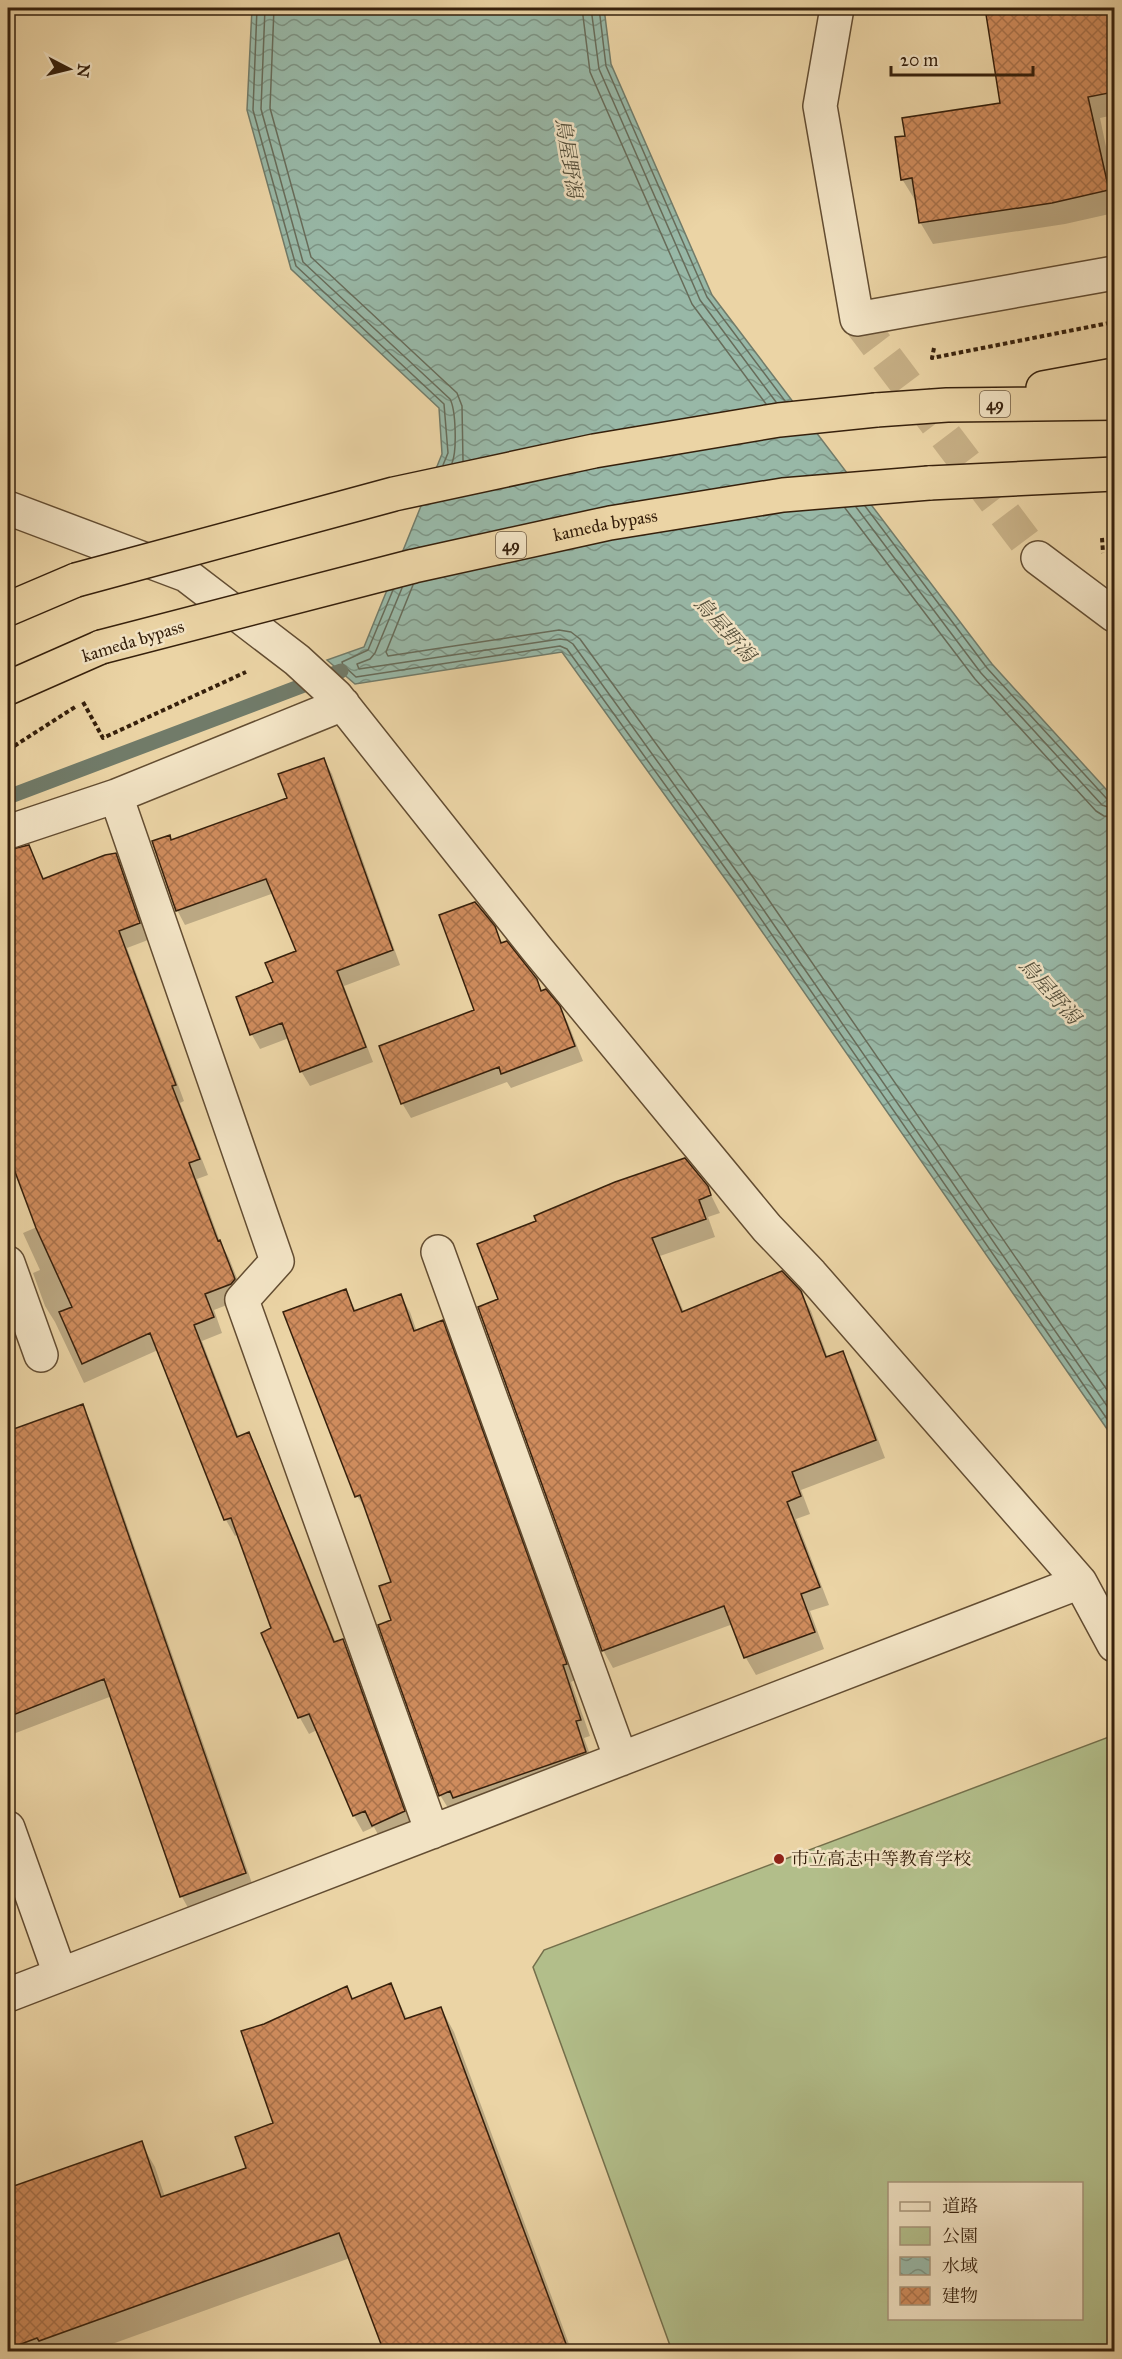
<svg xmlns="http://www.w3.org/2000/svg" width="1122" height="2359" font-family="'IM FELL Great Primer','Noto Serif JP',serif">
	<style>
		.green { fill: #b2be8a; stroke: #746f4b; stroke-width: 1.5; fill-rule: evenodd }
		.water { fill: url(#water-waves); stroke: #717b69; stroke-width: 1.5 }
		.shadow { fill: #0003; fill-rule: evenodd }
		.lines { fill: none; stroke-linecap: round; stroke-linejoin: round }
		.shore { stroke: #676c5a; stroke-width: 1.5 }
		.stream { stroke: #717b69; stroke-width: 15 }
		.building { fill: url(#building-cross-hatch); stroke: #36200c; stroke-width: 1.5 }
		.minor-tunnel { stroke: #c7b086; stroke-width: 33; stroke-dasharray: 33 16; stroke-linecap: butt }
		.minor-casing { stroke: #634d32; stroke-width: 36 }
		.highway-casing { stroke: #36200c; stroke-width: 36 }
		.path { stroke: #36200c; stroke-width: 4; stroke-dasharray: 4.5 3; stroke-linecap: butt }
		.minor { stroke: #f2e3c4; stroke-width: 33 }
		.highway { stroke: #ebd4a5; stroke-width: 33 }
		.highway-bridge-casing { stroke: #36200c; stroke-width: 36; stroke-linecap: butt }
		.highway-bridge { stroke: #ebd4a5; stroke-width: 33 }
		.poi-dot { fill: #8f2418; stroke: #f2e3c4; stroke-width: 2 }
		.labels { text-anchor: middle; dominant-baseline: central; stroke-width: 5; stroke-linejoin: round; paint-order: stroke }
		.shield { fill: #f2e3c4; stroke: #6e5a43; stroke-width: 1.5 }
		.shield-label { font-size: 16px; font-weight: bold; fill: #36200c }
		.street-label { font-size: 18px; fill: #36200c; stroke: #f2e3c4 }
		.poi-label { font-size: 18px; fill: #36200c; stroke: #f2e3c4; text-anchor: start }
		.water-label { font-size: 20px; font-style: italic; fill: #534e3a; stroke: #f2e3c4 }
	</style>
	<defs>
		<pattern id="water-waves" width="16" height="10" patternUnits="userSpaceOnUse" patternTransform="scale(1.5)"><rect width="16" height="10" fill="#98b8a7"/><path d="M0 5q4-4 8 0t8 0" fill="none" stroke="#7d9586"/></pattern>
		<pattern id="building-cross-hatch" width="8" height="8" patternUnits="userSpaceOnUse" patternTransform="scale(1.5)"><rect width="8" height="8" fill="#cf8c5d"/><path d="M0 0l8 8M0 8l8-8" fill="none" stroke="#a9724b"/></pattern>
	</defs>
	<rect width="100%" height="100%" fill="#ebd4a5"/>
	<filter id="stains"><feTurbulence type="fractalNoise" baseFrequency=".00333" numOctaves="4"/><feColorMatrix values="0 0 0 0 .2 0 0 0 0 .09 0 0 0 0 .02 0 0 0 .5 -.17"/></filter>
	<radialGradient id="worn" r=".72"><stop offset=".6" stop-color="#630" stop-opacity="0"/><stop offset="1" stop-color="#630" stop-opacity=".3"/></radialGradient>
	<!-- green -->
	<path class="green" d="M1114,1735V2332L1110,2351H672L533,1967L544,1950ZM890,2184H1082V2318H890Z"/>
	<!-- water -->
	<path class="water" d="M252,8H604L611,64L712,295L992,664L1114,798V1439L736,894L562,652L355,684L327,660L364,647L442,454L439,408L291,269L247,110Z"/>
	<!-- shadow -->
	<path class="shadow" d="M986,8H1114V115L1100,118L1114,185V213L1065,224L933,244L920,222L917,200H915L902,179L906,137L1002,105Z
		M324,760L332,774L400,965L344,986L373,1062L310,1086L301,1071L289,1038L260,1049L252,1035L238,998L275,983L298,952L274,893L185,925L177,910L172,841L289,799Z
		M115,855L125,871L148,940L127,948L184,1101L180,1103L208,1175L197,1179L221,1244L229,1258L244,1296L240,1300L214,1310L222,1333L202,1341L239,1438L248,1434L257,1450L336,1643L342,1641L352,1657L413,1828L382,1842L374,1827L363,1832L354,1816L317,1730L309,1734L300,1718L263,1633L273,1629L238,1534L235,1536L226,1520L158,1350L84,1383L55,1322L45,1306L33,1273L40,1270L23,1233L37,1227L8,1147V868L33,859L45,880Z
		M493,927L503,944L536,980L543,992L559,1007L568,1023L583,1061L511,1088L507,1082L411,1118L402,1103L476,1011Z
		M707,1187L720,1213L708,1217L715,1237L660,1256L684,1312L800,1292L811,1311L828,1358L842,1353L852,1370L885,1458L801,1490L810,1514L796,1519L829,1605L810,1611L824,1649L756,1675L746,1658L733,1624L613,1668L603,1650L500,1300Z
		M345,1290L356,1311L400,1295L410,1312L417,1332L442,1322L451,1338L575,1680L571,1682L590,1736L584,1738L595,1768L450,1811L440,1795L393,1621V1583L367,1511L357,1496Z
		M8,1311L17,1337L8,1341Z
		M82,1406L91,1422L254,1889L191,1913L182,1897L112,1696L8,1736V1410L15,1430Z
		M390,1985L408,2020L441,2008L454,2032L572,2352H385L350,2258L90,2352H8V2175L15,2187L141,2143L155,2167L165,2197L247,2169L275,2124L265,2025L347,1988L354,2000ZM399,2009H402L409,2026Z"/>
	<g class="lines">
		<!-- shore -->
		<path class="shore" d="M257,8L253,110L296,266L444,404L448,453L443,465
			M265,8L261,109L303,262L450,399C456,410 457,451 452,463
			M274,8L270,108L311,257L457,393L462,406L463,461
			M582,8L590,72L692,304L766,404
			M591,8L599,69L700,300L776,402
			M599,8L606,66L707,297L785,401
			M865,506L987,668L1107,799L1114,801
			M856,507L981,673L1102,805L1114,809
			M845,508L975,679L1096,811L1104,816L1114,818
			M413,585L386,652L388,656L559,630L571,632L580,639L755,880L1114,1400
			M402,588L375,653L370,659L357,664L359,669L560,639L567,640L573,644L747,886L1114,1416
			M393,590L368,650L342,662L343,665L356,677L560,646L567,649L741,890L1114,1429"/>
		<!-- stream -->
		<path class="stream" d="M8,797L341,671"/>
	</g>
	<!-- building -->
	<path class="building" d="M985,8H1114V92L1088,97L1109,190L1052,203L919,223L912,178L901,180L895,137L905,136L902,118L1000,103Z
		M324,758L393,950L337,971L366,1047L300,1072L282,1023L250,1035L236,997L273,982L265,963L296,951L266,879L176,911L152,841L170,835L171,840L287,798L278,774Z
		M29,845L43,879L105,855L116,853L140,923L119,931L176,1085L172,1086L200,1159L189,1163L218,1241L220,1240L235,1279L231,1284L205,1294L214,1317L194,1325L237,1437L249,1432L334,1642L343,1639L405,1811L372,1826L365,1811L353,1816L309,1714L298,1718L261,1633L271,1628L231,1518L224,1520L150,1333L82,1364L59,1312L72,1307L36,1228L8,1153V850Z
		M475,902L495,926L501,943L507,941L537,979L541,991L546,989L560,1006L575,1046L501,1074L499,1067L401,1104L379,1046L474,1010L439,915Z
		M685,1158L708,1186L711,1195L699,1200L706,1219L652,1238L682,1312L782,1271L801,1291L826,1357L843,1351L876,1440L792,1472L801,1496L787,1502L820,1587L801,1594L815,1632L744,1658L724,1606L602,1651L478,1307L498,1299L477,1244L536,1221L534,1216L615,1182Z
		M346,1289L354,1311L401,1294L414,1331L443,1320L567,1664L563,1665L581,1720L576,1721L586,1752L453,1798L450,1791L439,1796L378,1625L391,1620L379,1586L391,1582L360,1495L355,1497L283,1312Z
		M83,1404L246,1873L180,1897L104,1679L8,1717V1431Z
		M391,1983L405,2019L441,2007L569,2352H384L339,2233L39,2341L37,2338L8,2349V2188L142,2141L161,2197L246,2168L235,2137L273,2123L241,2031L264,2024L347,1986L352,1999Z"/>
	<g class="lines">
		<!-- minor-tunnel -->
		<path class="minor-tunnel" d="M857,319L1038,558"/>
		<!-- minor casing -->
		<g class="minor-casing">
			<path id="minor" d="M837,8L820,106L857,319L1114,273
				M8,508L186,575L297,660L336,696L536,948L767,1228L811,1274L1080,1582L1114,1645
				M1038,558L1114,615
				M116,796L277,1261L242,1300L432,1832
				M8,832L116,796L343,704
				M438,1252L621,1759
				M8,1263L41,1355
				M8,1828L60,1974
				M8,1995L1080,1582"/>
		</g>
		<!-- highway casing -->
		<g class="highway-casing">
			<path id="highway" d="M1043,388L1114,375
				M876,410L947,405L1114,403
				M929,483L1114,474
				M8,609L76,580
				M8,688L101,647"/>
		</g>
		<!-- path -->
		<path class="path" d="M934,348L932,358L1114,322
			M1102,538L1103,553
			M83,702L103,738L246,672
			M8,750L75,707"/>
		<!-- minor -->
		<use href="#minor" class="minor"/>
		<!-- highway -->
		<use href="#highway" class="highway"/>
		<!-- highway-bridge casing -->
		<g class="highway-bridge-casing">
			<g id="highway-bridge">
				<path d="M76,580L394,494L594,451L779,420L876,410"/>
				<path id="s1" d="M101,647L414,566L610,523L783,495L929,483"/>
			</g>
		</g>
		<!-- highway-bridge -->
		<use href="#highway-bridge" class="highway-bridge"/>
	</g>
	<!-- markers -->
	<circle class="poi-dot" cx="779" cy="1859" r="6"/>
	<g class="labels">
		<!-- shield labels -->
		<g class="shield">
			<rect x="980" y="391" width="30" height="26" rx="4.5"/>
			<rect x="496" y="532" width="30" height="26" rx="4.5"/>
		</g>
		<g class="shield-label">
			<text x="995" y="404">49</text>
			<text x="511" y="545">49</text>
		</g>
		<!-- street labels -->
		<g class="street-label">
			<text stroke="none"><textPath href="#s1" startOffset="519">kameda bypass</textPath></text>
			<text transform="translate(133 641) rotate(-17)">kameda bypass</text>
		</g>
		<!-- poi labels -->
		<g class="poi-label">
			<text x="791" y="1859">市立高志中等教育学校</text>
		</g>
		<!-- water labels -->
		<g class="water-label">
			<text transform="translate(569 158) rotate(81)">鳥屋野潟</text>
			<text transform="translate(725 629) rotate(48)">鳥屋野潟</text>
			<text transform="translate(1050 991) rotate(48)">鳥屋野潟</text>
		</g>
	</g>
	<!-- margin -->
	<rect width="1122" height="2359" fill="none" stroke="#ebd4a5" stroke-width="30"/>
	<rect x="9" y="9" width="1104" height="2341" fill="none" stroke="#36200c" stroke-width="3"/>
	<rect x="15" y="15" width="1092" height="2329" fill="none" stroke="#36200c" stroke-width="1.5"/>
	<!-- legend -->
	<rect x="888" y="2182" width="195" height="138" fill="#f2e3c4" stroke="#a7957a" stroke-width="1.5"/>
	<rect x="900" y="2202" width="30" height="9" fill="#f2e3c4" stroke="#a7957a" stroke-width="1.5"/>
	<text x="942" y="2212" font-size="18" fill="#36200c">道路</text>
	<rect x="900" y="2227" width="30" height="18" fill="#b2be8a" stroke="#a7957a" stroke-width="1.5"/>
	<text x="942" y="2242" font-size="18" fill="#36200c">公園</text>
	<rect x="900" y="2257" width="30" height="18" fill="url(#water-waves)" stroke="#a7957a" stroke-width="1.5"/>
	<text x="942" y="2272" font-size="18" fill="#36200c">水域</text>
	<rect x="900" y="2287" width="30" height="18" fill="url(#building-cross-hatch)" stroke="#a7957a" stroke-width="1.5"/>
	<text x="942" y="2302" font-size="18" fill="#36200c">建物</text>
	<!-- north arrow -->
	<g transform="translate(69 69) rotate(97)" stroke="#f2e3c4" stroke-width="4.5" paint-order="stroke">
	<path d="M0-4.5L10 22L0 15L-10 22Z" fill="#36200c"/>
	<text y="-9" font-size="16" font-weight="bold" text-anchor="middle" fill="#36200c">N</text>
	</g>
	<!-- scale -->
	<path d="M891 66v9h142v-9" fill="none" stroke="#36200c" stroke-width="3"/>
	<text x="900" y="66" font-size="18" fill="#36200c" stroke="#f2e3c4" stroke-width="4.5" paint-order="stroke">20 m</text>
	<rect width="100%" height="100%" filter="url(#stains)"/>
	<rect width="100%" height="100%" fill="url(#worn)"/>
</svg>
